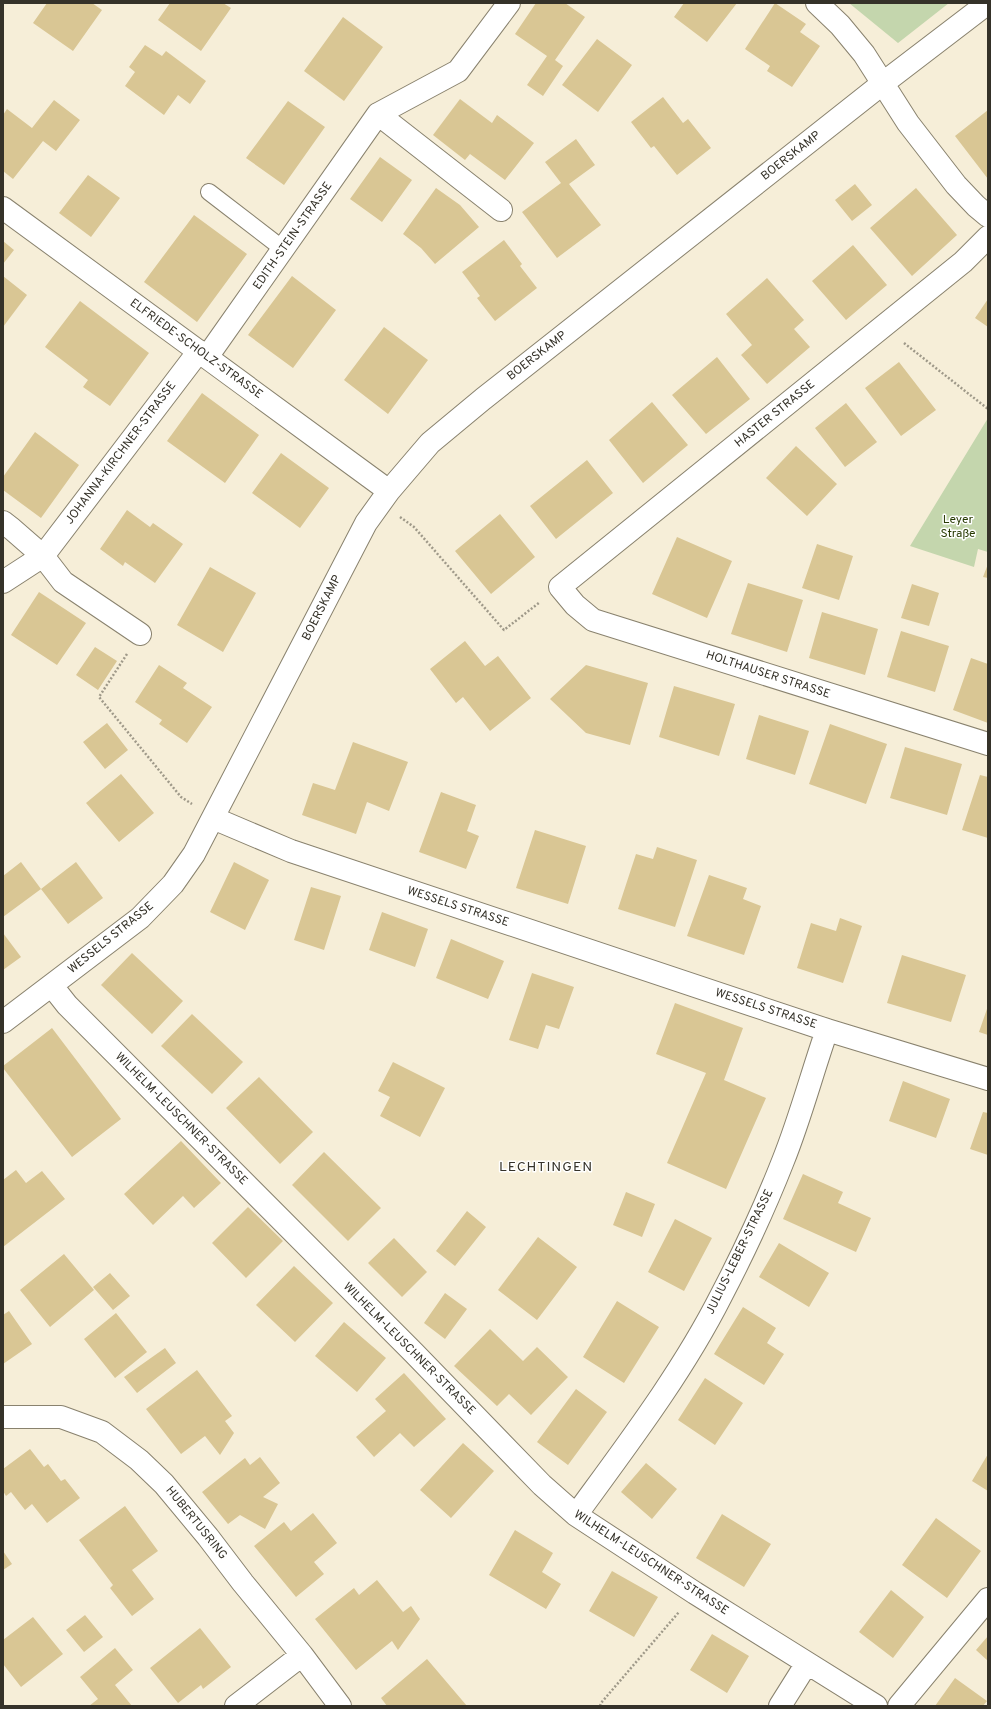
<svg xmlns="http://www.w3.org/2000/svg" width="991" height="1709" font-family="Overpass,sans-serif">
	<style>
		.green { fill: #c4d6ad }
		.building { fill: #d9c694 }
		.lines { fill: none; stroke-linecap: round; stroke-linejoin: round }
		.service-casing { stroke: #89826e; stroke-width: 18 }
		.minor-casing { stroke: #89826e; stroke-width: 24 }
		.path { stroke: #9f9989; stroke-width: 2.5; stroke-dasharray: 2 2; stroke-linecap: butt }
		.service { stroke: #fff; stroke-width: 16 }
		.minor { stroke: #fff; stroke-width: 22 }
		.labels { text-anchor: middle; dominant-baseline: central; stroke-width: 3; stroke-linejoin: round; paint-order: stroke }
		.street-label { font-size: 12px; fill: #353229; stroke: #fff }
		.park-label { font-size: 12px; fill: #293b04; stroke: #fff }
		.quarter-label { font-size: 14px; letter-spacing: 1px; fill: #353229; stroke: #fff }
	</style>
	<rect width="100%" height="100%" fill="#f6eed8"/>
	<!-- green -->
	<path class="green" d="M849,3H949L898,43Z
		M988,418V552L978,549L974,567L910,546Z"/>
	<!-- building -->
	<path class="building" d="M47,3H92L102,10L73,51L33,23Z
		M170,3H223L231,8L201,51L158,20Z
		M536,3H565L585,17L555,60L563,66L543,96L527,85L547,56L515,34Z
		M684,3H737L707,42L674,17Z
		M775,3L806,24L800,32L820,46L792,87L767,71L770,66L745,49Z
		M343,17L383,47L344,101L304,71Z
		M597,39L632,65L598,112L562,85Z
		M145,45L162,56L166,51L206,81L190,104L178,95L164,115L125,86L135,72L129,67Z
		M663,97L683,123L688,119L711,148L677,175L654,146L651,148L631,122Z
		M460,99L492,123L497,115L534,143L505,180L470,154L465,160L433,135Z
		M54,100L80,120L56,151L43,141L13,179L3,171V115L7,109L32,128Z
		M288,101L325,127L284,185L246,158Z
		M988,110V179L955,136Z
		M576,139L595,165L569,184L601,225L557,258L522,212L561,183L545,162Z
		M380,157L412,180L382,222L350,199Z
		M88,175L120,198L91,237L59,213Z
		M855,184L872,205L852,221L835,200Z
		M436,188L460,205L479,227L435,264L421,248L403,234Z
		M916,188L957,235L912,276L870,228Z
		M194,215L247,254L197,322L144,282Z
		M504,240L522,264L520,266L537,288L495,321L477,298L480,296L462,272Z
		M3,241L14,250L3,264Z
		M853,245L887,285L846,320L812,281Z
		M3,276L27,295L3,327Z
		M292,276L336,310L293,368L248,335Z
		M767,278L804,320L794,329L810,347L767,384L741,355L752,345L726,314Z
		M988,299V327L975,318Z
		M80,301L149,353L110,406L83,387L88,380L45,347Z
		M384,327L428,360L388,414L344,380Z
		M717,357L750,399L706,434L672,395Z
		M899,362L936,410L901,436L865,388Z
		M202,393L259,435L225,483L167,441Z
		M652,402L688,445L643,483L609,440Z
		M846,403L877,442L845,467L815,428Z
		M35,432L79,465L41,518L3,490V477Z
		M796,446L837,484L807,516L766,478Z
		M281,453L329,488L300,528L252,493Z
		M587,460L613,493L556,539L530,506Z
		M127,510L150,527L153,523L183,544L155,583L125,562L123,566L100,549Z
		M500,514L535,557L491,594L455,551Z
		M677,537L732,561L707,618L652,594Z
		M817,544L853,556L839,600L802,588Z
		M988,564V578L983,577Z
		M210,567L256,593L223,652L177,625Z
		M748,583L803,600L787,652L731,634Z
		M912,584L939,593L929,626L901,618Z
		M39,592L86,623L57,665L11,635Z
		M822,612L878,629L865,675L809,658Z
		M901,631L949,646L935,692L887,677Z
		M465,641L485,666L498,656L531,698L490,731L463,697L456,703L430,669Z
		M95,647L117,661L98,690L76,675Z
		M971,658L988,664V723L953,710Z
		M159,665L187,683L183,688L212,707L187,743L159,724L162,720L135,702Z
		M586,665L648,683L630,745L586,733L550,699Z
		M674,686L735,704L719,756L659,737Z
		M759,715L809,731L795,775L746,759Z
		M107,723L128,750L105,769L83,742Z
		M830,724L887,744L866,804L809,784Z
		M353,742L408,762L389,811L367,802L356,834L302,815L313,783L335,790Z
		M905,747L962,764L947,815L890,798Z
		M121,774L154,813L119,842L86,803Z
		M980,775L988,777V838L962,830Z
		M441,792L476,805L467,831L479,836L466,869L419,852Z
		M535,830L586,846L568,904L516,888Z
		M657,847L697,860L675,927L618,909L636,854L653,859Z
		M21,862L41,889L3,917V876Z
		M76,862L103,898L68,924L41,889Z
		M234,862L269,880L245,930L210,912Z
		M709,875L747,888L743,899L761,906L744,955L687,936Z
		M311,887L341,896L324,950L294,940Z
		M382,912L428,929L415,967L369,950Z
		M840,918L862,926L843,983L797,968L811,923L836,931Z
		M3,933L21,957L3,970Z
		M451,939L504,961L488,999L436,978Z
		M132,953L183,1001L152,1034L101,985Z
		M902,955L966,975L951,1022L887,1003Z
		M532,973L574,987L559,1029L546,1025L538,1049L509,1040Z
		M675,1003L743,1028L724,1080L766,1098L726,1189L667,1163L706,1073L656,1054Z
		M988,1006V1035L979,1032Z
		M192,1014L243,1062L212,1094L161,1046Z
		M52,1028L121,1119L72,1157L3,1068V1066Z
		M393,1062L445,1088L420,1137L380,1116L390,1097L378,1091Z
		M259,1077L313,1132L280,1164L226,1108Z
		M903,1081L950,1099L936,1138L889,1121Z
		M983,1112L988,1113V1155L970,1149Z
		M181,1141L221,1183L194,1208L183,1196L153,1225L124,1194Z
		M324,1152L381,1208L348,1241L292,1185Z
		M16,1170L26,1183L42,1171L65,1199L3,1247V1180Z
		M803,1174L843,1192L838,1203L871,1218L856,1252L783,1219Z
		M626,1192L655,1204L642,1237L613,1225Z
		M248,1207L283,1241L246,1278L212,1243Z
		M467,1211L486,1227L455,1266L436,1251Z
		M675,1219L712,1238L684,1291L648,1272Z
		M538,1237L577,1267L537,1320L498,1290Z
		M394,1238L427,1272L402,1297L368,1263Z
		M779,1243L829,1273L809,1307L759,1277Z
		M64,1254L94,1290L50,1327L20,1290Z
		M294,1266L333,1303L295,1342L256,1305Z
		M110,1273L130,1296L113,1310L93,1287Z
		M445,1293L467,1309L445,1339L424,1323Z
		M617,1301L659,1327L624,1383L583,1357Z
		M743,1307L776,1328L767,1343L784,1354L764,1385L714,1354Z
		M9,1311L32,1344L3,1364V1315Z
		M116,1313L147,1352L115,1378L84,1339Z
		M344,1322L386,1358L357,1392L315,1356Z
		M490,1329L523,1361L537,1347L568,1377L531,1415L509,1394L497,1406L454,1366Z
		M165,1348L176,1363L137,1393L124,1377Z
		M197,1370L232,1416L225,1421L234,1433L220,1455L205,1436L181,1454L146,1409Z
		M404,1373L446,1419L414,1447L400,1433L374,1457L356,1437L386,1411L375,1399Z
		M705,1378L743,1403L715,1445L678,1420Z
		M576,1389L607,1412L568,1465L537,1442Z
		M463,1443L494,1471L451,1518L420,1490Z
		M30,1449L44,1467L48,1464L61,1481L65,1479L80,1498L47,1523L32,1504L25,1510L11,1492L6,1496L3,1491V1469Z
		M988,1454V1491L972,1481Z
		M260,1457L280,1483L263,1497L278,1504L265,1529L240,1515L228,1524L202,1492L245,1458L250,1465Z
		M646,1463L677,1489L652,1519L621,1492Z
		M125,1506L158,1551L132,1570L154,1599L132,1616L110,1588L113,1585L79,1540Z
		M313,1513L337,1543L314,1562L324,1574L296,1597L254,1546L284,1522L291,1531Z
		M722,1514L771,1544L744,1587L696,1558Z
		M936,1518L981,1551L947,1598L902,1565Z
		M515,1530L553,1553L542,1572L561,1584L546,1609L489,1575Z
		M3,1551L12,1564L3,1570Z
		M612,1571L658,1597L634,1637L589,1611Z
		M377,1580L403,1612L411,1606L420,1619L398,1650L392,1641L356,1670L315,1619L354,1588L359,1595Z
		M891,1590L924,1617L893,1658L859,1632Z
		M85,1615L103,1637L84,1652L66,1630Z
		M33,1617L63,1654L21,1687L3,1664V1640Z
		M200,1628L231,1667L203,1689L201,1685L178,1703L150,1668Z
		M712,1634L749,1656L727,1693L690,1670Z
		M988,1636V1661L976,1650Z
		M115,1648L133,1670L115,1685L132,1706H89L98,1699L80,1677Z
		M427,1659L467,1706H387L381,1698Z
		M955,1678L987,1701L983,1706H935Z"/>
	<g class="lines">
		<!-- service casing -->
		<g class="service-casing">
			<path id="service" d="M209,192L283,249"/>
		</g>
		<!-- minor casing -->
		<g class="minor-casing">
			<path id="minor" d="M817,3L840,25L864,54L908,123L956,185L976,206L988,216
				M378,114L501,210
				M3,208L389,491
				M988,237L963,262L560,587L575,605L593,620L988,744
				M207,357L378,114L458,71L509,3
				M3,522L12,529L43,556L63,582L140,634
				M3,582L43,556L199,351
				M213,818L291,851L827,1030L988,1079
				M52,986L67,1005L414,1353L542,1485L576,1515L695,1593L876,1706
				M3,1022L140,918L173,884L194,854L366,523L389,491L430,443L483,399L882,84L988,3
				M3,1417H61L102,1432L139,1460L164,1484L208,1537L243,1583L302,1655L340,1706
				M576,1515C627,1445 682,1373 721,1296C744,1252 765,1207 783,1161C800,1119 812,1073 827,1030
				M236,1706L302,1655
				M780,1706L807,1663
				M899,1706L988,1599"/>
		</g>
		<!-- path -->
		<path class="path" d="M904,343L988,409
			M400,517L414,527L504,630L540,602
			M127,654L99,697L181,797L192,804
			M600,1706L601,1703L679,1612"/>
		<!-- service -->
		<use href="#service" class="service"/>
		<!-- minor -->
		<use href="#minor" class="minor"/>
	</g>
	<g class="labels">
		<!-- street labels -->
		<g class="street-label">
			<text transform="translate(791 156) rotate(-38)">BOERSKAMP</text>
			<text transform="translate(293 236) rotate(-55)">EDITH-STEIN-STRASSE</text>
			<text transform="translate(196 349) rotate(36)">ELFRIEDE-SCHOLZ-STRASSE</text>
			<text transform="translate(537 356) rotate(-38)">BOERSKAMP</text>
			<text transform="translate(775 414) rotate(-39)">HASTER STRASSE</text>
			<text transform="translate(121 453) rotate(-53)">JOHANNA-KIRCHNER-STRASSE</text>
			<text transform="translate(322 608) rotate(-63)">BOERSKAMP</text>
			<text transform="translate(768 675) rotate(18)">HOLTHAUSER STRASSE</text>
			<text transform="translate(458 907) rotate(18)">WESSELS STRASSE</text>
			<text transform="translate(111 938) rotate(-39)">WESSELS STRASSE</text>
			<text transform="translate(766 1009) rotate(18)">WESSELS STRASSE</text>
			<text transform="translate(181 1119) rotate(45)">WILHELM-LEUSCHNER-STRASSE</text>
			<text transform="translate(740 1252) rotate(-64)">JULIUS-LEBER-STRASSE</text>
			<text transform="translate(409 1349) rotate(45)">WILHELM-LEUSCHNER-STRASSE</text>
			<text transform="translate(196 1523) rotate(51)">HUBERTUSRING</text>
			<text transform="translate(651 1563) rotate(33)">WILHELM-LEUSCHNER-STRASSE</text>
		</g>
		<!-- park labels -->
		<g class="park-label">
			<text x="958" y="520">Leyer<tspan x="958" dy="14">Straße</tspan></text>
		</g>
		<!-- quarter labels -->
		<g class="quarter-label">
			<text x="546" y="1167">LECHTINGEN</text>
		</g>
	</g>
	<!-- border -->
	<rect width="991" height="1709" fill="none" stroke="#353229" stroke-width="8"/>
</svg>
